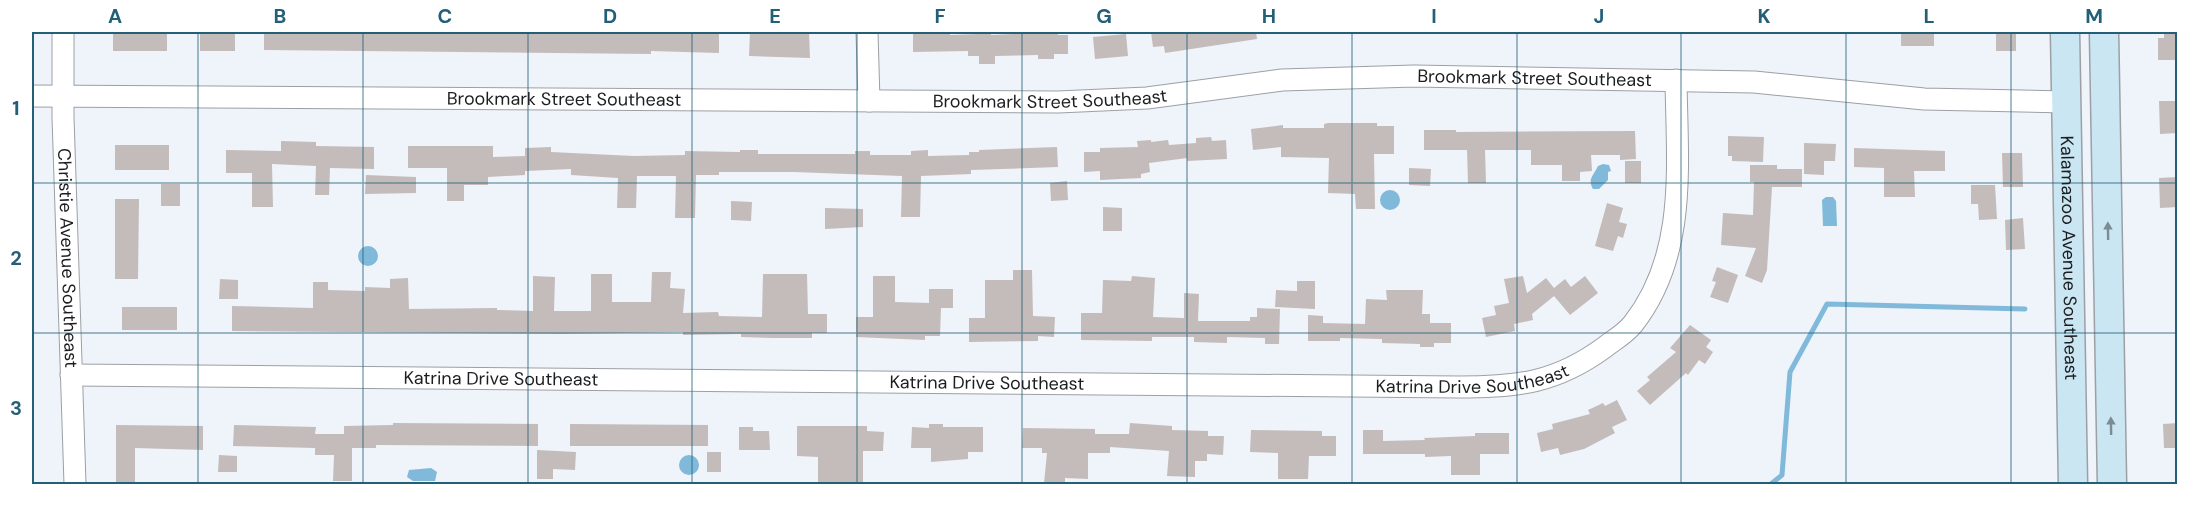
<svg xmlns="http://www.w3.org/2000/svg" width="2209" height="516" font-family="'DM Sans',sans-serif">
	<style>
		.water { fill: #80b9d9 }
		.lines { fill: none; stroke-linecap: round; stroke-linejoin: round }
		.stream { stroke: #80b9d9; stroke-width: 5 }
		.building { fill: #c4bcba }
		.street-casing { stroke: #9ca0a5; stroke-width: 23 }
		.secondary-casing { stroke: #9ca0a5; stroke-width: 31 }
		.street { stroke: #fff; stroke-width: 21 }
		.secondary { stroke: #c9e6f2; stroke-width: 28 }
		.oneway { fill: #7b8c94 }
		.grid { fill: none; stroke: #235f77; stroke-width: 1.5; stroke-opacity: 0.55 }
		.labels { text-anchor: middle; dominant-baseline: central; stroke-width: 5; stroke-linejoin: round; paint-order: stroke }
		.street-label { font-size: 18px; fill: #1c1d20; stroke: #fff }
		.neatline { fill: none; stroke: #235f77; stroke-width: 2 }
		.grid-label { font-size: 20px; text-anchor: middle; font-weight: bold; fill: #235f77 }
	</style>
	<rect width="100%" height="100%" fill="#eff3fa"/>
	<!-- water -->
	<path class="water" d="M1603,164L1609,165L1611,171L1608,172V180L1599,189H1593C1587,179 1594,175 1598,166Z
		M1380 200a10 10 0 1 1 20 0a10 10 0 1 1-20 0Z
		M1826,197H1833L1836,201L1837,226H1823L1822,200Z
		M358 256a10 10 0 1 1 20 0a10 10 0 1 1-20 0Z
		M679 465a10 10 0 1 1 20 0a10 10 0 1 1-20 0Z
		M431,468L437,472L435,481H413L407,477L409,470Z"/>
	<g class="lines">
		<!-- stream -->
		<path class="stream" d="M1771,484L1782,475L1790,372L1827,304L2025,309"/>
	</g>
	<!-- building -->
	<path class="building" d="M113,32H167V51H113Z
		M200,32H235V51H200Z
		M264,32H719V53L651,51V54L264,50Z
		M750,32H809L810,58L749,56Z
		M913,32H950V35L978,34L977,32H991V35L1058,32V35H1068V54H1054V59H1038V55L995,56V64H979V56H968V51L913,52Z
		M1151,32H1256L1257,39L1165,53L1164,46L1153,47Z
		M1901,32H1934V46H1901Z
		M1996,32H2016V51H1996Z
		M2164,32H2178V60H2158V38H2164Z
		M1126,34L1128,56L1095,59L1093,37Z
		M2159,101H2178V133L2160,134Z
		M1328,123H1377V126H1394V154H1374L1375,209H1356L1355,194L1328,193L1329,158L1281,157V147L1253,150L1251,129L1283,125V128H1324V124Z
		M1424,130H1456V132L1635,131L1636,159L1620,160V155H1591L1592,171L1580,172V181H1562V165H1531V150H1485L1486,183H1468L1467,150H1424Z
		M1728,136L1764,137L1763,162L1732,161V156H1728Z
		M1211,137L1212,141L1226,140L1227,159L1187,161V158L1149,163L1150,172L1141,174V178L1100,180V171L1084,172V152H1100V148L1138,147L1137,141L1151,140V142L1168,140L1169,145L1196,143V138Z
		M281,141L316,142V146L374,147V169L330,168L329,195H315L316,166L272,164L273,207H252V173H226V150L281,151Z
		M1804,143L1836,144L1835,161H1824V175L1804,174Z
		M115,145H169V170H115Z
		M408,146H493V157L525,156V148L551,147V152L634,156L685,155V151L740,152V150H758V154H855V151H870V155H911V151L928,150V156L969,155V152H979V150L1057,147L1058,167L971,170V174L921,176L920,217H901L902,176L794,172H719V175H696L695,218H675L676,176H637L636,208H617L618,178L571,175V169L525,171V175L488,177V185H464V201H447V168H408Z
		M1854,148L1945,151V171H1914L1915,197H1884V168L1854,167Z
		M2002,153H2022L2023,187H2003Z
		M1625,161H1641V183H1625Z
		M1750,165H1777V169H1802V187H1772L1767,270L1762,283L1745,276L1756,248L1721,245L1723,213L1753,215L1754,182H1750Z
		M1409,168L1431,169L1430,186L1409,185Z
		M366,175L416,177V193L365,194Z
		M2178,177V207L2160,208L2159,178Z
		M1067,181L1068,200L1051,201L1050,183Z
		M161,184H180V206H161Z
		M1971,185H1995L1997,219L1979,220L1978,204H1971Z
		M115,199H139L138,279H115Z
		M731,201L752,202L751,221L731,220Z
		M1607,203L1623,208L1619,222L1627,224L1623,238L1618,236L1613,251L1595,246Z
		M1103,207L1122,208V231H1103Z
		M825,208L863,209V227L825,229Z
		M2023,218L2025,249L2006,250L2005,220Z
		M1717,267L1738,275L1728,303L1710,297L1716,282L1712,281Z
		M1013,270H1032L1033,316L1055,317L1054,337L1038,336V341L969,342V318H985V280H1013Z
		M652,272H671L670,288L685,289L683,313L718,312L719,316L762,317L763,274H807L808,314H827V333H812V338H773L741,337V334L683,335V332L563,334L232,331V306L313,308V282H328V290L365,291V287L390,288V279L408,278L409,309L497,308V310L533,311V276L555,277L554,311H591V274H612V302H651Z
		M873,276H895V302L929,303V289H953V308H941L940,336H925V340L856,337V317H873Z
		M1132,276L1155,278L1153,317L1184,318V293L1199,294L1198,321H1250V317H1257V308L1280,309L1279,344H1265V338L1227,337V343L1194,342V337H1152V341L1081,340V313H1102L1103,280L1131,281Z
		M1523,276L1527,293L1546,278L1554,288L1565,279L1571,287L1585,276L1598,293L1570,315L1554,296L1532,314L1533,320L1514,324L1515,331L1486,337L1482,318L1496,315L1494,306L1509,303L1504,279Z
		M220,279L238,280V299H219Z
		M1297,281H1315V309L1275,307L1276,290L1297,291Z
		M1386,290H1423L1422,314H1430V323H1451V343H1434V347H1420V344L1382,343V339L1340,338V341H1308V315L1323,316V323L1365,324L1366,299L1387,300Z
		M122,307H177V330H122Z
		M1690,325L1711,340L1706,347L1713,352L1705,364L1699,360L1688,375L1686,373L1650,405L1637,391L1650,380L1647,377L1676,352L1670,348Z
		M1617,400L1627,420L1612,427L1615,433L1584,449L1560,455L1558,448L1541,452L1537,433L1553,429L1552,424L1590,414L1588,410L1603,403L1605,406Z
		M393,423L538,424V446L376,445V448H352V481H333L334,455H315V448L233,446L234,425L316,427L315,434H344V426L393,425Z
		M1130,423L1172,426V430L1208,431V436H1224L1223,455L1207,454V461H1195V477L1167,476L1169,451L1110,447V453H1088V479L1065,478V484L1044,483L1047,453H1042V448H1022L1023,428L1095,429V434H1129Z
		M2178,423V448H2164L2163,424Z
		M570,424L708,425V446H570Z
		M929,424H943V427H983V452H968V459L931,462V448H911L912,427L929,428Z
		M116,425L203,426V450L135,448V484H116Z
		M797,426H867V431L884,432L883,451H863V484H818V457L797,456Z
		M739,427H753V431H769L770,450H739Z
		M1251,430L1322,431V436H1336V456H1309L1308,479H1278V453L1250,452Z
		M1363,430H1383V441L1425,440L1424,438L1475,436V433H1509V454H1480V475H1451V456L1425,457V454H1363Z
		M537,450L576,452L575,470L553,469V479H537Z
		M707,452H721V472H707Z
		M219,455L237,456V472H218Z"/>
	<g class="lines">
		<!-- street casing -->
		<g class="street-casing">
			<g id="street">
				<path id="s1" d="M63,32V117L75,484"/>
				<path d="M867,32L869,101"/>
				<path id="s2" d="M32,96L1058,102L1147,98L1282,80L1414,76L1754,82L1924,99L2067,102"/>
				<path id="s3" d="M71,375L1459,387C1518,387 1556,383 1605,347C1614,340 1625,334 1633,324C1688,254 1677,164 1676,80"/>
			</g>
		</g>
		<!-- secondary casing -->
		<g class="secondary-casing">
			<g id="secondary">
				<path id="s4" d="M2065,32L2073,484"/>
				<path d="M2104,32L2112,484"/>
			</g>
		</g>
		<!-- street -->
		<use href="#street" class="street"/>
		<!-- secondary -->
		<use href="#secondary" class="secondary"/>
	</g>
	<!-- one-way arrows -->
	<defs><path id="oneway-solid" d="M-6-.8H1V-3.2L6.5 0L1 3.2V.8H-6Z" transform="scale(1.5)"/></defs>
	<g class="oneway">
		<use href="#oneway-solid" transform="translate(2108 231) rotate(-91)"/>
		<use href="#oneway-solid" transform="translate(2111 426) rotate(-91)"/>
	</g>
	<!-- grid -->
	<path class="grid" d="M198,32V484M363,32V484M528,32V484M692,32V484M857,32V484M1022,32V484M1187,32V484M1352,32V484M1517,32V484M1681,32V484M1846,32V484M2011,32V484M32,183H2178M32,333H2178"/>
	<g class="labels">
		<!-- street labels -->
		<g class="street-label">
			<text stroke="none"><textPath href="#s2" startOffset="1504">Brookmark Street Southeast</textPath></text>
			<text stroke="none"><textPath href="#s2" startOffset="1018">Brookmark Street Southeast</textPath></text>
			<text stroke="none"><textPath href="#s2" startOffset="532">Brookmark Street Southeast</textPath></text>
			<text stroke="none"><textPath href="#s1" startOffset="226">Christie Avenue Southeast</textPath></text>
			<text stroke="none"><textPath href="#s4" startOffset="226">Kalamazoo Avenue Southeast</textPath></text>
			<text stroke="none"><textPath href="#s3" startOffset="1402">Katrina Drive Southeast</textPath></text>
			<text stroke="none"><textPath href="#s3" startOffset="430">Katrina Drive Southeast</textPath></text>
			<text stroke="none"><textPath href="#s3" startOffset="916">Katrina Drive Southeast</textPath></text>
		</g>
	</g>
	<!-- border -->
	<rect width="2209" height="516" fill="none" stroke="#ffffff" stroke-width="66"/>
	<rect x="33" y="33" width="2143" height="450" class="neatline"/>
	<g class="grid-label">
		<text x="115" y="23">A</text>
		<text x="280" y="23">B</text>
		<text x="445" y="23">C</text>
		<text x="610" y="23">D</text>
		<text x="775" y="23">E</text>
		<text x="940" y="23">F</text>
		<text x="1104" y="23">G</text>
		<text x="1269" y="23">H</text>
		<text x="1434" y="23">I</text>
		<text x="1599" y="23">J</text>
		<text x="1764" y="23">K</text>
		<text x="1929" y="23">L</text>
		<text x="2094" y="23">M</text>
		<text x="16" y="115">1</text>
		<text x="16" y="265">2</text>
		<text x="16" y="415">3</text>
	</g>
</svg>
